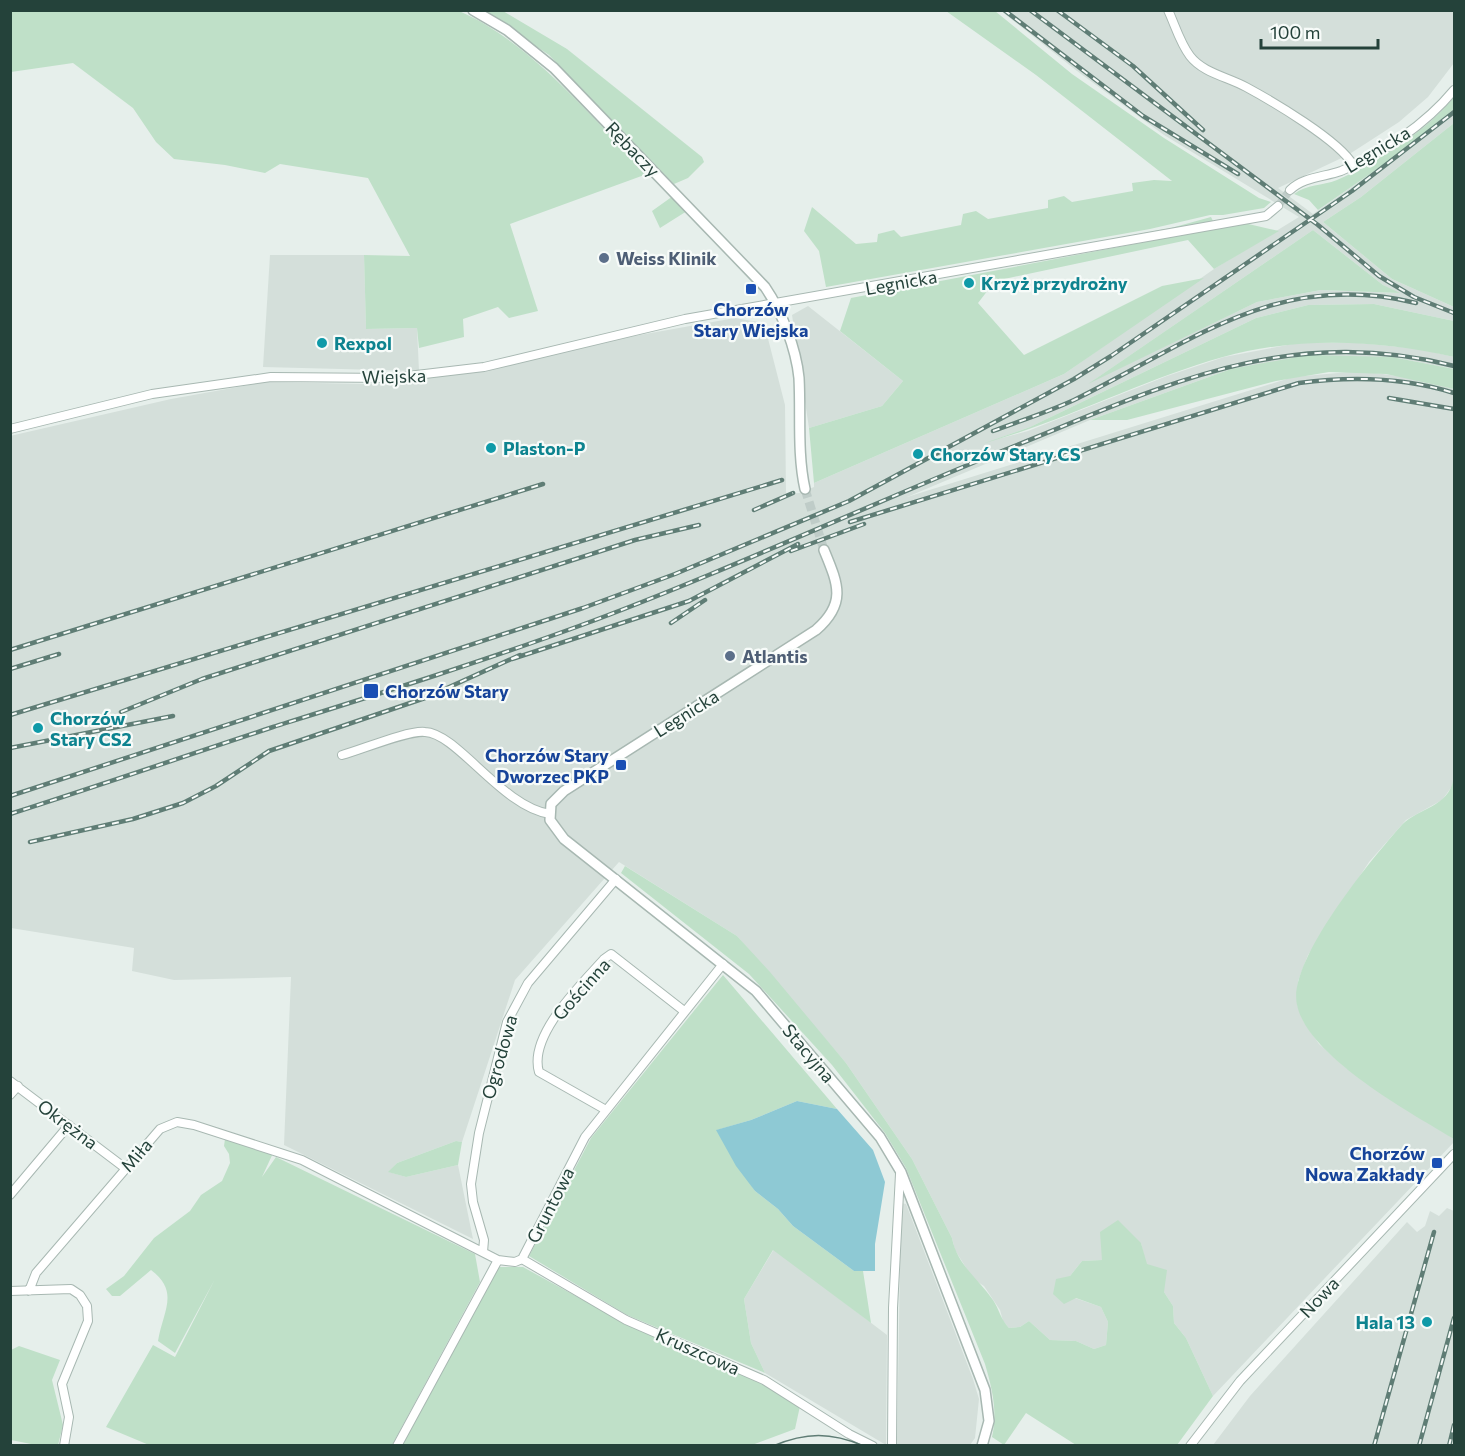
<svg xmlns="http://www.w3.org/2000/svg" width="1465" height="1456" font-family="Commissioner,sans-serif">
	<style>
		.built { fill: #d4dfda; fill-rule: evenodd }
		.green { fill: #bfe0c8 }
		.water { fill: #8ec9d4 }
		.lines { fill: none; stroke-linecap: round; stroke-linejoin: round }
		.minor-tunnel { stroke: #bfccc8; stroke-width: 8; stroke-dasharray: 8 4; stroke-linecap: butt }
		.tertiary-tunnel { stroke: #bfccc8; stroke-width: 9; stroke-dasharray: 9 4.5; stroke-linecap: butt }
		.minor-casing { stroke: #a8b8b2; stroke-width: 10 }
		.tertiary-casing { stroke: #a8b8b2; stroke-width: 12 }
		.minor { stroke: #fff; stroke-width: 8 }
		.tertiary { stroke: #fff; stroke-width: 9 }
		.tram { stroke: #5f7d75; stroke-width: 1.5 }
		.rail-casing { stroke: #5f7d75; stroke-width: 4.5 }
		.rail { stroke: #f7fbf9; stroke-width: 2; stroke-dasharray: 7; stroke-linecap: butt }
		.service-dot { fill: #5c6f8a; stroke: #f7fbf9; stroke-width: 2 }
		.culture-dot { fill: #0f9aa8; stroke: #f7fbf9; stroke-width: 2 }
		.transit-dot { fill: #1a4fb4; stroke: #f7fbf9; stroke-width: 2 }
		.labels { text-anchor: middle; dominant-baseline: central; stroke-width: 4.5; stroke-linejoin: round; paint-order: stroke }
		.street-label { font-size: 18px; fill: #24423a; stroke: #f7fbf9 }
		.service-label { font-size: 18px; font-weight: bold; fill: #4e5e75; stroke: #f7fbf9; text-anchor: start }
		.culture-label { font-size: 18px; font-weight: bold; fill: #0d838f; stroke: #f7fbf9; text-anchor: start }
		.transit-label { font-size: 18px; font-weight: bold; fill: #164399; stroke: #f7fbf9; text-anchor: end }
	</style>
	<rect width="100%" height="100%" fill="#e6efeb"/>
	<!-- built -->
	<path class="built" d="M1001,11H1454V63L1428,97L1399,122L1348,155L1278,188L1313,214L1393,158L1454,109V123L1361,197L1323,222L1392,279L1454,307V321L1374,304L1308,305L1256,318L1030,427L994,440L1028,431L1167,376L1224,357L1298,343H1359L1420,349L1454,357V369L1392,357L1231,369L1090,420L907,497L1293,377L1360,371L1412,378L1454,389L1453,785L1442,800L1406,820L1369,862L1308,955L1298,981L1297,1005L1304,1022L1319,1044L1346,1068L1454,1139V1142L1213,1396L1186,1338L1174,1323L1173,1306L1146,1264L1141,1243L1102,1260L1082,1261L1070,1276L1075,1298L1101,1307L1108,1322L1106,1345L1094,1349L1076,1341L1050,1340L1029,1321L1020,1327L1009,1328L1003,1321L1000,1310L984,1286L973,1279L955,1250L952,1238L912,1159L846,1063L737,936L619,862L515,980L462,1142L456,1141L397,1163L389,1172L406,1177L458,1165L473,1239L284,1145L291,977L174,980L132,971L134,948L11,928L10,436L171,399L265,382L366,384L735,318L764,323L785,405L786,494L799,493L814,487V483L1064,374L1214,269L1299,217L1164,135L1077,71ZM1313,230L1383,285L1398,293L1321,290L1257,302L1094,380Z
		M270,255H364L366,329L417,328L419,371L263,367Z
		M808,306L903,381L882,406L809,428L792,315Z
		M901,1203L906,1204L973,1379L979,1399L975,1438L970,1445L897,1446Z
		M1447,1208L1454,1211V1445H1213L1250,1396L1407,1222L1417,1232L1425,1226L1430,1211L1439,1216Z
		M774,1249L887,1335L886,1445L765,1373L751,1343L744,1299Z"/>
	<!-- green -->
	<path class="green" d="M11,10L459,11C531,42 593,119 647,174L510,224L538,311L509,318L498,307L463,319L464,337L419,348L417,328L366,329L364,255L410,256L368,178L280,164L265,173L225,165L174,159L156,142L133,108L73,63L11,72Z
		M484,11H503L567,49L702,157L704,162L688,178L674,184L549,55Z
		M946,11H995L1072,74L1164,138L1259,198L1271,202L1264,208L1223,215H1210L1150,229L826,287L819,251L804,231L812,207L856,244L877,242L878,234L894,230L901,237L961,225L963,214L976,211L988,219L1048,208V200L1064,196L1072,202L1133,191L1132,183L1154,180L1172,181L1036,75Z
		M1454,97V109L1393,158L1318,210L1309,200L1294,194C1307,184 1322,186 1337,180C1375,164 1429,129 1454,97Z
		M1454,123V307L1392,279L1323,222L1361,197Z
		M673,196L687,211L660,228L652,211Z
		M1211,217L1213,221L1180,228L810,294L1171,228Z
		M1244,223L1279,231L1214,269L1188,240L995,281L978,303L1024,355L1162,286L1204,278L1064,374L814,483L809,428L882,406L903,381L840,331L851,298Z
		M1313,230L1383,285L1400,293L1321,290L1257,302L1088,384Z
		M1374,304L1454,321V357C1379,340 1299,336 1223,357C1141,380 1065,421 982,444L1030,427L1256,318L1308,305Z
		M1308,355L1392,357L1454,369V389L1386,374L1329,372L1276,381L1127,420H1090L1231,369Z
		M1454,767V1139C1411,1113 1308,1057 1297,1005C1287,961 1371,860 1400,827C1414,810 1444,808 1452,785C1454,780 1453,773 1454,767Z
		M625,866L737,936L770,972L846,1063L912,1159L952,1238C957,1265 978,1278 993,1300C999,1309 1001,1320 1009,1328L1020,1327L1029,1321L1050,1340L1076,1341L1094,1349L1106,1345L1108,1322L1101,1307L1076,1298L1064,1304L1053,1294L1056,1279L1070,1276L1082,1261L1102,1260L1100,1232L1118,1220L1141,1243L1147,1264L1167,1270L1164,1292L1173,1306L1174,1323L1186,1338L1213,1396L1177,1445H1076L1026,1413L1004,1445L992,1437C998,1412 992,1388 985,1364L906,1168L885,1133L832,1065L749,974L621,873Z
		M723,975L837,1109L797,1101L751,1120L717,1130L755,1191L778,1209L793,1226L854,1271H863L871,1323L773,1250L744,1299L751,1343L765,1373L627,1315L529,1256L591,1138Z
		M225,1139L274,1151L262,1177L276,1157L475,1254L480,1282L392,1445H149L106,1427L153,1345L175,1357L215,1279L175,1353L158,1341C163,1311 180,1292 151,1270L120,1296H112L106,1289L124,1276L154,1238L190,1211L201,1195L222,1181L230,1163L229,1154L224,1146Z
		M456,1141L462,1142L458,1165L406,1177L388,1172L397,1163Z
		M499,1267H523L621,1321L728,1365L800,1406L795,1429L752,1445L400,1446Z
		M19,1346L60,1360L52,1380L63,1425L58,1445H36L11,1440V1350Z"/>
	<!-- water -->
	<path class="water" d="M797,1101L837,1109L873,1150L885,1182L875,1244V1271H854L793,1226L778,1209L755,1191L736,1166L716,1130L751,1120Z"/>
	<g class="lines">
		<!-- minor-tunnel -->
		<path class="minor-tunnel" d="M1278,206L1290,190"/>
		<!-- tertiary-tunnel -->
		<path class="tertiary-tunnel" d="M805,489L824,550"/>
		<!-- minor casing -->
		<g class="minor-casing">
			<path id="minor" d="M1168,10C1175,25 1180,43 1190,56C1203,73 1228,77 1246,87C1272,101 1340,141 1353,165
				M1290,190C1303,177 1324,177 1341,171C1382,154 1426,124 1454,90
				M10,429L152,394L271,377L391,378L484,367L685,319L1266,216L1278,206
				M342,755C361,750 408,730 425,732C457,733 502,807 550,814
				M10,1081L125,1168
				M10,1095L18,1086
				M606,1110L539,1072C528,1035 582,984 604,959L611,954L684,1011
				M10,1195L69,1125
				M483,1252L484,1240L473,1202L471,1184L479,1133L507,1022L528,983L616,879
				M522,1259L626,1320L764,1380L849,1434L873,1446
				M10,1291L71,1289L80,1295L87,1306L88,1321L62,1384L69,1417L64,1446
				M29,1291L36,1273L160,1129L177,1122L194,1125L302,1160L498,1260L515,1262L522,1259L585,1137L723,964
				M397,1446L498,1260
				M892,1446L893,1308L900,1174
				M1190,1446L1240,1381L1454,1154"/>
		</g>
		<!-- tertiary casing -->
		<g class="tertiary-casing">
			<path id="tertiary" d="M473,10L507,30L554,68L765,287C782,312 796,348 799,378C801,415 797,453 805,489
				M824,550C838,584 847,603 816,630L564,791L551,804L550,820L564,839L756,991L880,1137L901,1172L985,1390L989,1421L982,1446"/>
		</g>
		<!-- minor -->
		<use href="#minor" class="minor"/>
		<!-- tertiary -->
		<use href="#tertiary" class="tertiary"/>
		<!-- tram -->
		<path class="tram" d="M10,1445L13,1446
			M773,1446C806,1432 831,1432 864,1446"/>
		<!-- rail casing -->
		<g class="rail-casing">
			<path id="rail" d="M1004,10L1143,116L1238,174
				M1030,10L1318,225L1379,276L1414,297L1454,313
				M1057,10L1133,66L1203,130
				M1389,398L1454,409
				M993,431C1020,421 1048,412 1074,400C1191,343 1276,269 1416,303
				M754,510L793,493
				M850,522L1299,383C1352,376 1403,377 1454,393
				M791,551L864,524
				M671,623L705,600
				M10,650L543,484
				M512,659L689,601L798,544
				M10,669L59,654
				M121,712L202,679L635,540L699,525
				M10,715L782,480
				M10,748L173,716
				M10,796L583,608L675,574L849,501L1074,379L1111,356L1352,191L1454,112
				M10,814C98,786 185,756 273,727C375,695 478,663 579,626C720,574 857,510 997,453C1154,391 1280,322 1454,366
				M30,842L133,819L183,803L216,786L269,751L425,698L520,655
				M1374,1446L1434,1232
				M1419,1446L1454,1318
				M1449,1446L1454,1425"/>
		</g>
		<!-- rail -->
		<use href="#rail" class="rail"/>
	</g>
	<!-- markers -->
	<g class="service-dot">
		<circle cx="604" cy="258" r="6"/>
		<circle cx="730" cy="656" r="6"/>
	</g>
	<g class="culture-dot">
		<circle cx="969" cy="283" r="6"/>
		<circle cx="322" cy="343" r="6"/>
		<circle cx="491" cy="448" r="6"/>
		<circle cx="918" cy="454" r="6"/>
		<circle cx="38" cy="728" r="6"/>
		<circle cx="1427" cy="1322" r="6"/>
	</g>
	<g class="transit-dot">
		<rect x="745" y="283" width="12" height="12" rx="3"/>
		<rect x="363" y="683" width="16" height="16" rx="3"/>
		<rect x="615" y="759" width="12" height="12" rx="3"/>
		<rect x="1431" y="1157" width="12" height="12" rx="3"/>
	</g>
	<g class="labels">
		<!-- street labels -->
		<g class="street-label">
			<text transform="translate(633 149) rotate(46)">Rębaczy</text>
			<text transform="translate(1377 149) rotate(-31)">Legnicka</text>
			<text transform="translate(901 282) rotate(-10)">Legnicka</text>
			<text transform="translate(394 376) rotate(-2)">Wiejska</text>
			<text transform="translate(686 713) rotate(-32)">Legnicka</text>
			<text transform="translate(581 989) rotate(-48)">Gościnna</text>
			<text transform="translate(809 1053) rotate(50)">Stacyjna</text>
			<text transform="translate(499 1057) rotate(-74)">Ogrodowa</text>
			<text transform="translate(68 1124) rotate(37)">Okrężna</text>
			<text transform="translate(136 1155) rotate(-49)">Miła</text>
			<text transform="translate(550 1205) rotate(-63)">Gruntowa</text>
			<text transform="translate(1319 1297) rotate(-47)">Nowa</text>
			<text transform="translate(698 1351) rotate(24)">Kruszcowa</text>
		</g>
		<!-- service labels -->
		<g class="service-label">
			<text x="616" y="258">Weiss Klinik</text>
			<text x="742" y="656">Atlantis</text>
		</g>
		<!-- culture labels -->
		<g class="culture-label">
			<text x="981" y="283">Krzyż przydrożny</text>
			<text x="334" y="343">Rexpol</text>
			<text x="503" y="448">Plaston-P</text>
			<text x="930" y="454">Chorzów Stary CS</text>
			<text x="50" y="718">Chorzów<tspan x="50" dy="21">Stary CS2</tspan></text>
			<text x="1415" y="1322" text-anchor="end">Hala 13</text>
		</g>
		<!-- transit labels -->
		<g class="transit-label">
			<text x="751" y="309" text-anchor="middle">Chorzów<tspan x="751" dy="21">Stary Wiejska</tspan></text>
			<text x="385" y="691" text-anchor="start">Chorzów Stary</text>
			<text x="609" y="755">Chorzów Stary<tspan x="609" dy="21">Dworzec PKP</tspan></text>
			<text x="1425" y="1153">Chorzów<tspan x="1425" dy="21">Nowa Zakłady</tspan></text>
		</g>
	</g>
	<!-- border -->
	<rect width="1465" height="1456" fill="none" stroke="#24423a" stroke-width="24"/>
	<!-- scale -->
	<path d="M1261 39v9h117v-9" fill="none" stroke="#24423a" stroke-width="3"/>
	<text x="1270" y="39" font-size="18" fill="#24423a" stroke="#f7fbf9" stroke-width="4.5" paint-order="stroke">100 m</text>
</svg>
